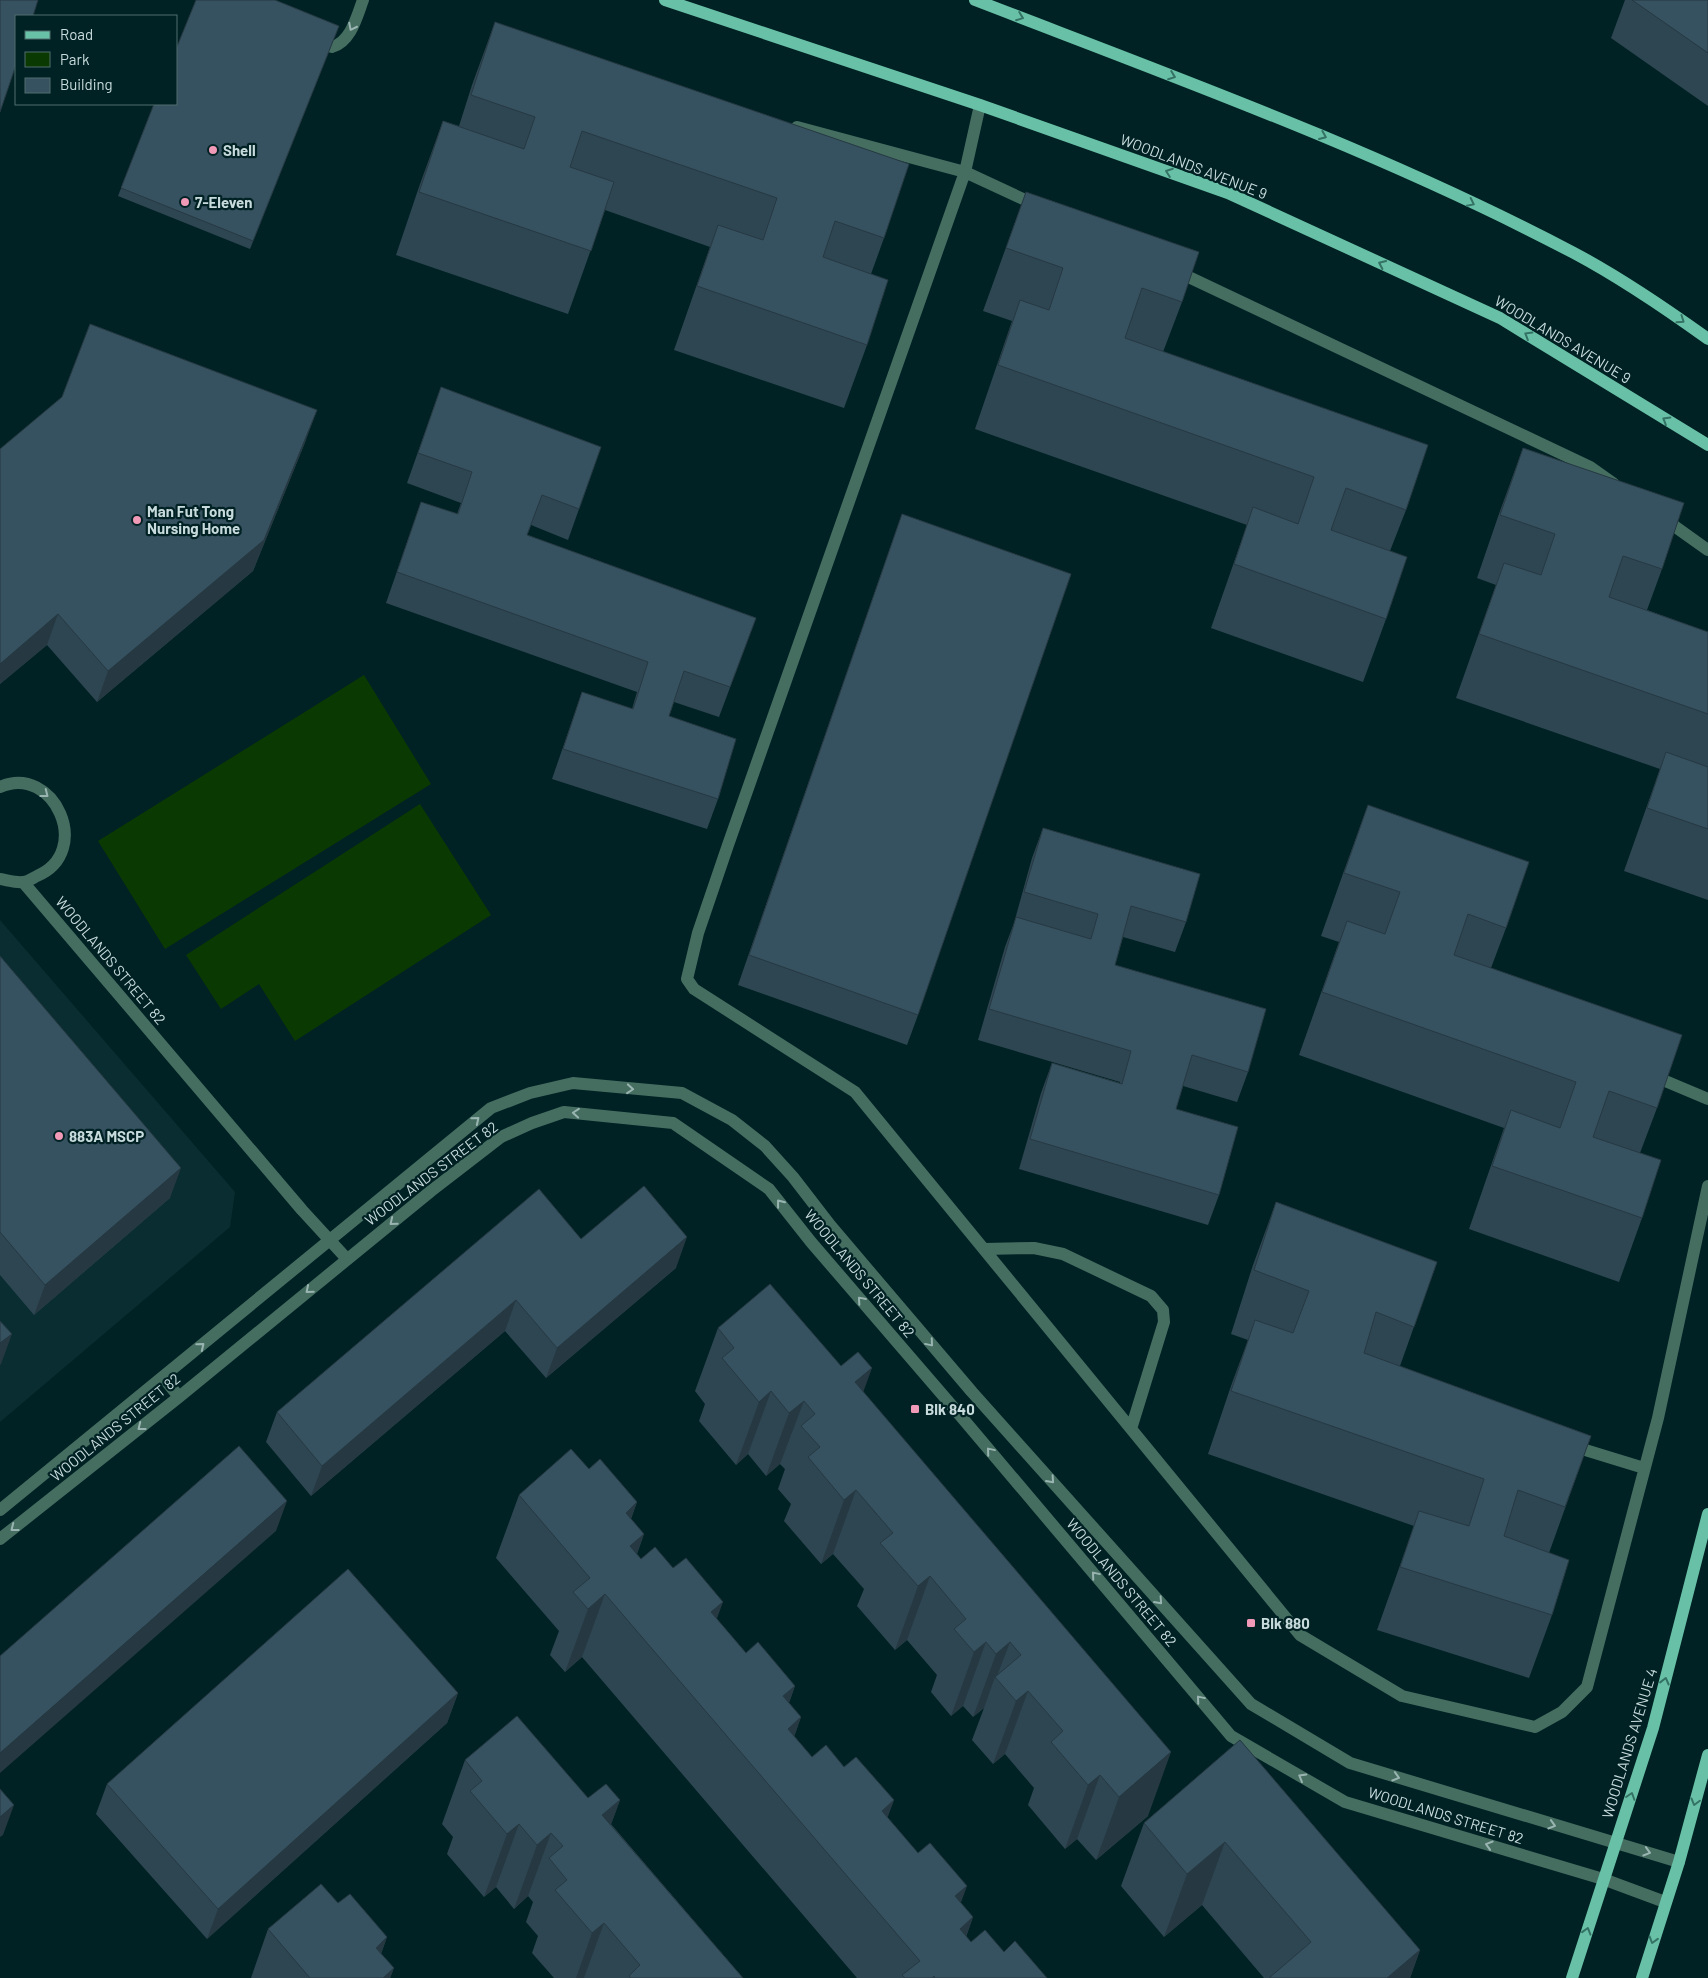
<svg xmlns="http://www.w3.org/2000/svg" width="1708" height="1978" font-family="Barlow,sans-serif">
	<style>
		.built { fill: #092d30 }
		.green { fill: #0b3902 }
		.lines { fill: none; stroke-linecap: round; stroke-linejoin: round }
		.minor { stroke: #456e61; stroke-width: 12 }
		.major { stroke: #68c1a6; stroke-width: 12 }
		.wall { fill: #2e4652 }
		.shaded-wall { fill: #263942 }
		.building { fill: #36515f; stroke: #263942 }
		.oneway { stroke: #347265 }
		.oneway2 { stroke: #9ab5b1 }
		.poi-dot { fill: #f09ab7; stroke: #002224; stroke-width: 2 }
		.labels { text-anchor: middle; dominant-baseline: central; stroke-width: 4.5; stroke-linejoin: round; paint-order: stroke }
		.poi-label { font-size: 15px; font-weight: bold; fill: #c8dbdc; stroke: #002224; text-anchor: start }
		.street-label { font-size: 15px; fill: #c8dbdc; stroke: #002224 }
	</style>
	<rect width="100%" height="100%" fill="#002224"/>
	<!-- built -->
	<path class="built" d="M0,920L235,1192L230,1227L0,1422Z"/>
	<!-- green -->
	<path class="green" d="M364,675L431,784L165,949L98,841Z
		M420,804L491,915L295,1041L259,984L221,1009L186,955Z"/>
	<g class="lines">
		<!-- minor -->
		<path class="minor" d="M332,47C351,42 357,16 363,0
			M980,105L965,172L728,845L698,933L687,979L694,989L855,1092L1300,1635L1402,1696L1535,1727L1562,1712L1587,1687L1658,1418L1708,1186
			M797,127L965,172L1038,206
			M1176,271L1590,467L1614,484
			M1663,518L1708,550
			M0,787C54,763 94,852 37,876C33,878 27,882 23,882C16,883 7,880 0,879
			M23,882L302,1210L347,1259
			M1651,1075L1708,1099
			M984,1249L1034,1248L1063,1254L1151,1296L1163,1310L1164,1322L1131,1429
			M163,1377L179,1397
			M1569,1445L1644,1468
			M0,1510L491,1108L530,1093L573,1083L682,1093L732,1120L765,1146L793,1177L830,1225L972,1392L1251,1704L1350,1763L1679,1862
			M0,1539L179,1397L431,1191L501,1137L532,1123L564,1112L673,1123L769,1189L811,1242L953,1407L1231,1736L1345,1802L1603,1879L1665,1902"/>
		<!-- major -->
		<path class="major" d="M665,0L980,105L1228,193L1500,318L1708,445
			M975,0C1177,78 1382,152 1574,253C1621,278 1665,308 1708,339
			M1572,1978L1653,1728L1708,1514
			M1642,1978L1679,1862L1708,1755"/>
	</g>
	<!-- wall -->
	<path class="wall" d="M1625,0H1708V106L1611,38Z
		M495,22L884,238L871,274L867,345L844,408L674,350L710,247L605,210L568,314L396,255L420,184L443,121L459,126L472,85Z
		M339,26L250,249L118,196L154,104Z
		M1026,192L1182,302L1163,352L1406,510L1390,551L1386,619L1363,682L1211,628L1247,525L975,429L1012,321L983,311Z
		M441,387L579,509L568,540L531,525L527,535L756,618L719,717L674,702L669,716L718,799L707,829L552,779L582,692L632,709L637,692L386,603L421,502L457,514L461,503L407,483Z
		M306,440L253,571L97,702L47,645L0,684V449Z
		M1523,448L1662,569L1647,610L1708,632V900L1624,871L1660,769L1456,698L1496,585L1477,578L1500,511Z
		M902,514L918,1015L907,1045L738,985Z
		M1368,805L1506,928L1491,968L1657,1108L1640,1153L1642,1218L1619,1282L1469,1229L1504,1128L1299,1055L1339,942L1321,936L1345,868Z
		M1043,828L1186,922L1175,952L1123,937L1115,965L1248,1072L1237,1102L1183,1086L1176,1109L1219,1195L1208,1225L1019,1169L1041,1093L1052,1063L1120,1083V1082L978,1040L1005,947L1014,923L1032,858Z
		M0,956L170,1198L34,1315L0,1275Z
		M1276,1202L1437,1262L1400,1366L1591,1436L1549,1553L1552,1615L1529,1678L1377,1630L1414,1526L1208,1454L1232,1383L1248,1340L1231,1334L1253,1265Z
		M581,1239L676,1268L546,1378L505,1331L311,1496L266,1442L277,1412Z
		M718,1328L863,1392L1148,1816L1096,1860L1077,1839L1065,1849L1028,1805L1034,1788L1005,1754L993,1764L972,1740L984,1708L973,1717L963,1706L951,1716L931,1692L937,1675L907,1640L895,1650L857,1606L864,1589L833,1554L821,1564L784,1521L791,1504L778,1489L785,1469L780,1464L766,1476L748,1454L736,1465L699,1421L705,1404L695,1391Z
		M589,1469L637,1502L631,1519L644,1534L637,1554L641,1559L716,1619L746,1653L795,1686L789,1703L801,1717L794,1737L812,1757L844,1767L894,1800L887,1817L973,1917L966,1937L971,1942L1004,1952L1047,1978H857L582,1657L565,1672L550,1655L559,1631L496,1558L519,1495Z
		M458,1693L447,1723L207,1939L96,1814L107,1784Z
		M1240,1740L1420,1950L1410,1978H1264L1202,1905L1164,1937L1121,1886L1144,1823Z
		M465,1760L588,1798L620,1800L611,1824L743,1978H554L532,1953L538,1936L526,1922L533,1902L528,1896L514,1909L496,1887L484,1897L447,1854L453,1837L442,1824Z
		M338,1903L387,1937L381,1954L394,1968L390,1978H251L268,1929Z"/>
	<!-- shaded-wall -->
	<path class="shaded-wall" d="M317,410L306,440L253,571L97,702L108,671Z
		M58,614L47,645L0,684V664Z
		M181,1168L170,1198L34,1315L45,1285Z
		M687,1237L676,1268L546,1378L557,1348Z
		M516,1300L505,1331L311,1496L322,1466Z
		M12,1334L1,1364L0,1365V1343Z
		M872,1368L849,1431L855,1382Z
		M771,1391L748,1454L736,1465L759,1402Z
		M804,1401L780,1464L766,1476L789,1413Z
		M856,1490L833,1554L821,1564L844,1500Z
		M287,1501L276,1531L0,1773V1753Z
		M637,1502L614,1565L626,1513Z
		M644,1534L621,1597L630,1546Z
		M930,1576L907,1640L895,1650L918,1586Z
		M605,1594L582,1657L565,1672L588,1609Z
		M723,1602L700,1665L711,1612Z
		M986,1642L963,1706L951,1716L974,1652Z
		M1010,1642L996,1679L995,1677L984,1708L973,1717L996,1654Z
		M795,1686L772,1749L783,1696Z
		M1028,1691L1005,1754L993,1764L1016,1701Z
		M458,1693L447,1723L207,1939L218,1909Z
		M801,1717L778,1781L788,1729Z
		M1171,1752L1148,1816L1096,1860L1119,1797Z
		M1100,1775L1077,1839L1065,1849L1088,1785Z
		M620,1800L597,1863L602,1815Z
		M894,1800L871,1863L882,1811Z
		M14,1805L3,1835L0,1837V1817Z
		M519,1824L496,1887L484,1897L507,1834Z
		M551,1833L528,1896L514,1909L537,1845Z
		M1225,1842L1202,1905L1164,1937L1187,1874Z
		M967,1886L944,1949L955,1896Z
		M973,1917L951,1978L960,1929Z
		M604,1923L584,1978H576L592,1933Z
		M387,1937L372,1978L376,1948Z
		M1420,1950L1410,1978H1387Z
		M394,1968L390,1978H383Z"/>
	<!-- building -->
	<path class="building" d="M0,0H38L33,16H16V65L0,112Z
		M196,0H275L339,26L253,241L121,188L154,104H176V49Z
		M1632,0H1708V53Z
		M495,22L909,164L884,238L835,221L823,257L888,280L867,345L697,286L718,225L763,240L777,198L582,131L570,167L614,182L591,251L419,192L443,121L524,149L535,117L471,95Z
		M1026,192L1199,252L1182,302L1142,288L1125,338L1428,445L1406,510L1346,488L1331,530L1407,557L1386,619L1234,564L1253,507L1298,524L1314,477L998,365L1020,300L1049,310L1063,268L1006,248Z
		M90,324L317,410L264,540L108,671L58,614L0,664V449L62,397Z
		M441,387L601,447L579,509L542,495L527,535L756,618L730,687L684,671L669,716L736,739L718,799L563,749L582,692L633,709L648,662L397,572L421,502L458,514L472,472L418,453Z
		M1523,448L1684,503L1662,569L1623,556L1609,597L1708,632V714L1479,634L1504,563L1541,575L1555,534L1500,515Z
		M902,514L1071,574L918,1015L749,955Z
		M1666,752L1708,767V829L1647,808Z
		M1368,805L1529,862L1506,928L1468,914L1454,955L1682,1035L1657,1108L1609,1091L1593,1137L1661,1160L1642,1218L1492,1166L1511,1110L1560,1128L1576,1082L1322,992L1347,921L1385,934L1400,892L1344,873Z
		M1043,828L1200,874L1186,922L1131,906L1115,965L1266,1009L1248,1072L1192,1055L1176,1109L1238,1127L1219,1195L1030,1139L1052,1063L1122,1084L1131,1051L989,1009L1016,917L1091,939L1098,914L1024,892Z
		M0,956L181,1168L45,1285L0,1232Z
		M644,1186L687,1237L557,1348L516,1300L322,1466L277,1412L539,1189L581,1239Z
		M1276,1202L1437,1262L1414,1327L1376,1312L1364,1353L1591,1436L1565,1507L1518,1490L1504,1536L1569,1560L1552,1615L1400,1567L1419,1511L1469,1526L1484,1479L1231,1391L1255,1320L1293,1333L1309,1291L1254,1270Z
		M770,1284L841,1366L858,1352L872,1368L855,1382L1171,1752L1119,1797L1100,1775L1088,1785L1051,1742L1063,1731L1028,1691L1016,1701L995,1677L1021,1655L1010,1642L996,1654L986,1642L974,1652L954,1629L966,1619L930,1576L918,1586L880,1543L893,1533L856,1490L844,1500L808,1457L820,1447L801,1426L815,1414L804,1401L789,1413L771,1391L759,1402L722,1358L734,1348L718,1328Z
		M0,1321L12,1334L0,1343Z
		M239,1446L287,1501L0,1753V1656Z
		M571,1449L589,1469L600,1459L637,1502L626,1513L644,1534L630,1546L641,1559L655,1547L673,1568L686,1558L723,1602L711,1612L746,1653L758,1642L795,1686L783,1696L801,1717L788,1729L812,1757L826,1745L844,1767L856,1757L894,1800L882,1811L918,1853L930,1843L967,1886L955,1896L973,1917L960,1929L971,1942L985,1930L1004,1952L1015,1941L1047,1978H935L934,1976L932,1978H905L902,1975L920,1961L605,1594L588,1609L573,1592L590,1578L519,1495Z
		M348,1569L458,1693L218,1909L107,1784Z
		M517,1716L588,1798L606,1784L620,1800L602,1815L743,1978H631L629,1976L640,1965L604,1923L592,1933L555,1890L567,1880L549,1858L563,1846L551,1833L537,1845L519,1824L507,1834L470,1791L482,1781L465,1760Z
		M1240,1740L1420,1950L1387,1978H1269L1311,1942L1225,1842L1187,1874L1144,1823Z
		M0,1789L14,1805L0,1817Z
		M321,1884L338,1903L350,1894L387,1937L376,1948L394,1968L383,1978H310L268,1929Z"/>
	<!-- one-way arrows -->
	<defs><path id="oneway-chevron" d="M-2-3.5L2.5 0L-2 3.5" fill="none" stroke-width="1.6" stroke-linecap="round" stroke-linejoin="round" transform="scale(1.25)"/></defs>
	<g class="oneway">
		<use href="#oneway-chevron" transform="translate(1020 17) rotate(21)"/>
		<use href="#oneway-chevron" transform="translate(1172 76) rotate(21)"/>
		<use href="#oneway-chevron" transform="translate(1323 136) rotate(23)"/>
		<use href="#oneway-chevron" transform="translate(1169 172) rotate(-160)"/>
		<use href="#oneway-chevron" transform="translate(1471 203) rotate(26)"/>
		<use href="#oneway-chevron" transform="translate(1382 264) rotate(-155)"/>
		<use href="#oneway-chevron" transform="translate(1681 320) rotate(35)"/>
		<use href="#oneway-chevron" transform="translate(1528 335) rotate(-149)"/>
		<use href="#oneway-chevron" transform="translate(1666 420) rotate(-149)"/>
		<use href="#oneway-chevron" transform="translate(1665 1681) rotate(-76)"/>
		<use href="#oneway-chevron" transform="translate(1631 1796) rotate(-72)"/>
		<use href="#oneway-chevron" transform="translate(1695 1802) rotate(105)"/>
		<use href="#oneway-chevron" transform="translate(1587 1931) rotate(-73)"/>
		<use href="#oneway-chevron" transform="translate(1653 1940) rotate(107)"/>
	</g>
	<g class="oneway2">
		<use href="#oneway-chevron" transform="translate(352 27) rotate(117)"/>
		<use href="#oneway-chevron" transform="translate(45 794) rotate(38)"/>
		<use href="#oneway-chevron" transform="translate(630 1089) rotate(5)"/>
		<use href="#oneway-chevron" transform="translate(576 1113) rotate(-175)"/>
		<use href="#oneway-chevron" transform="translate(476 1120) rotate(-39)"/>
		<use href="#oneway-chevron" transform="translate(780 1203) rotate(-128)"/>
		<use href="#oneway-chevron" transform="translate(393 1222) rotate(141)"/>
		<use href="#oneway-chevron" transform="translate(309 1290) rotate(140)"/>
		<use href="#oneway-chevron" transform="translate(861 1300) rotate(-131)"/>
		<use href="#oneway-chevron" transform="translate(930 1343) rotate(50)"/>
		<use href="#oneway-chevron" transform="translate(201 1346) rotate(-39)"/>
		<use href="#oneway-chevron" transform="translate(141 1427) rotate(142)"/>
		<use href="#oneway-chevron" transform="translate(990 1451) rotate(-130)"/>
		<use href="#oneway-chevron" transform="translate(1051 1480) rotate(48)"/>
		<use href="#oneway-chevron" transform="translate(14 1528) rotate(142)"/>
		<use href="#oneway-chevron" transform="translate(1095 1575) rotate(-130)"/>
		<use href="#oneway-chevron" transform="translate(1159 1601) rotate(48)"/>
		<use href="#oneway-chevron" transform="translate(1200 1699) rotate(-130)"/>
		<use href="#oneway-chevron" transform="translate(1302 1777) rotate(-150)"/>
		<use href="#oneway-chevron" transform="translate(1396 1777) rotate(17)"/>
		<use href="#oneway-chevron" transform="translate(1552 1825) rotate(17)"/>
		<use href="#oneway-chevron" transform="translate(1489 1845) rotate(-163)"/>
		<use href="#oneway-chevron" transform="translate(1647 1852) rotate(17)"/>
	</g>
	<!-- markers -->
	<g class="poi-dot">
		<circle cx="213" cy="150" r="5"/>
		<circle cx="185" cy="202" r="5"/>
		<circle cx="137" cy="520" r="5"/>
		<circle cx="59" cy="1136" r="5"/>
		<rect x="910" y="1404" width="10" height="10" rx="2.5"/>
		<rect x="1246" y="1618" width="10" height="10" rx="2.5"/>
	</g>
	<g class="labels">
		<!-- poi labels -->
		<g class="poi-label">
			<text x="223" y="150">Shell</text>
			<text x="195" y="202">7-Eleven</text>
			<text x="147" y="511">Man Fut Tong<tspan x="147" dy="17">Nursing Home</tspan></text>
			<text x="69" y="1136">883A MSCP</text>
			<text x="925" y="1409">Blk 840</text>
			<text x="1261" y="1623">Blk 880</text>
		</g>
		<!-- street labels -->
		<g class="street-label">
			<text transform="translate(1194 166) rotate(21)">WOODLANDS AVENUE 9</text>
			<text transform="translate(1563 339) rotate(31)">WOODLANDS AVENUE 9</text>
			<text transform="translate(111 960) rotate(50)">WOODLANDS STREET 82</text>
			<text transform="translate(431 1173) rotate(-37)">WOODLANDS STREET 82</text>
			<text transform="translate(860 1273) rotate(50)">WOODLANDS STREET 82</text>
			<text transform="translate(115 1427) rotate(-39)">WOODLANDS STREET 82</text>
			<text transform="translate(1122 1582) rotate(50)">WOODLANDS STREET 82</text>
			<text transform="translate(1629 1743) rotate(-73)">WOODLANDS AVENUE 4</text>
			<text transform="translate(1446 1815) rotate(17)">WOODLANDS STREET 82</text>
		</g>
	</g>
	<!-- legend -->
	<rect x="15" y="15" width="162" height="90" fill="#002224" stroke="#506c6e"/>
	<rect x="25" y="31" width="25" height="8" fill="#68c1a6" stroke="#506c6e"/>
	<text x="60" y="40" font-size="15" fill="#c8dbdc">Road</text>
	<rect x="25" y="52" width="25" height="15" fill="#0b3902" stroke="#506c6e"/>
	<text x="60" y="65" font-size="15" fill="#c8dbdc">Park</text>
	<rect x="25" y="78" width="25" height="15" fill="#36515f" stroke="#506c6e"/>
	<text x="60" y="90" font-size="15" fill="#c8dbdc">Building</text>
</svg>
